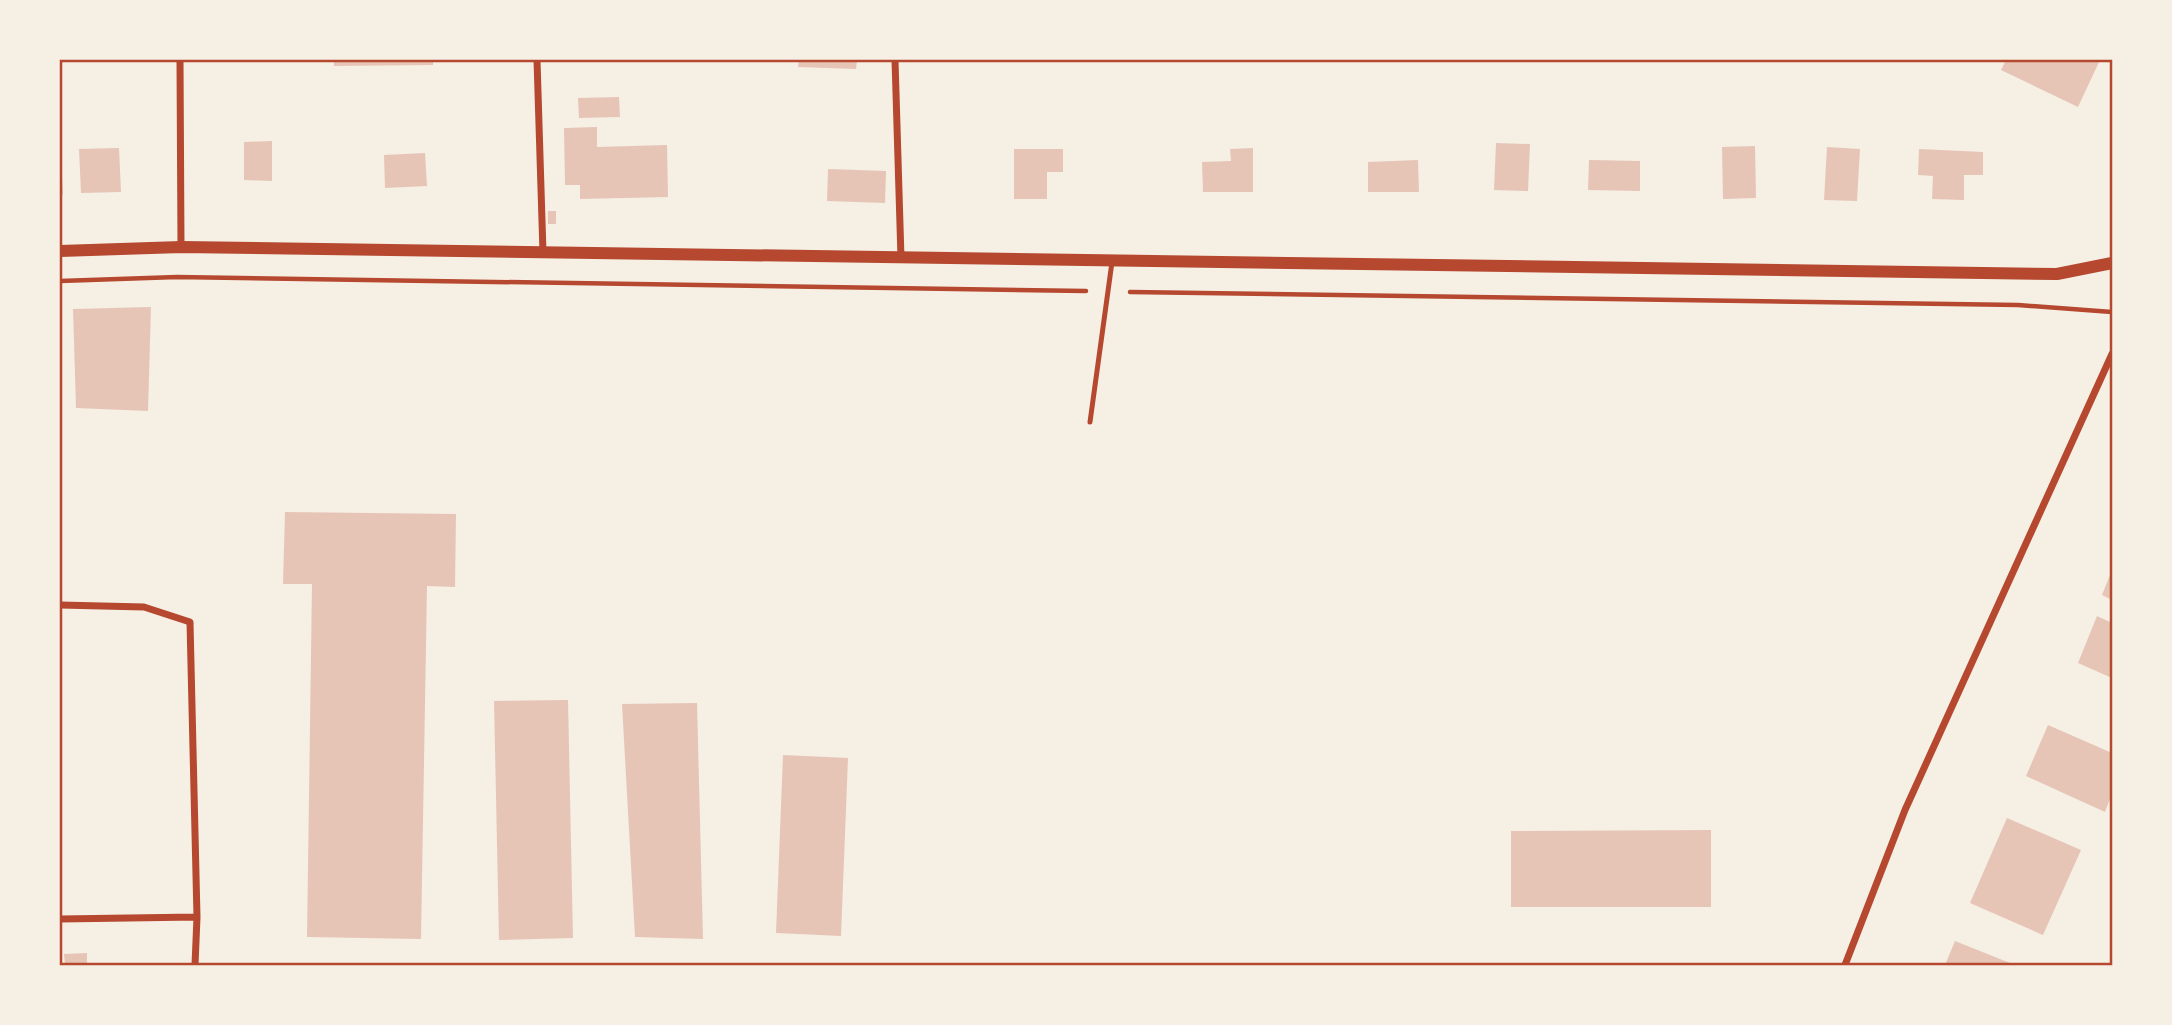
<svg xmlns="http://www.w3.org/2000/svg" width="2172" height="1025" font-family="Overpass,sans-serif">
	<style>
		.building { fill: #e6c5b7 }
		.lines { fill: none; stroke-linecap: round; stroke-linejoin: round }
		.path { stroke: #b5482f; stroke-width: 4.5 }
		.service { stroke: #b5482f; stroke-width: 5 }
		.minor { stroke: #b5482f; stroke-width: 7 }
		.tertiary { stroke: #b5482f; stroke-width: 12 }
		.neatline { fill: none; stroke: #b5482f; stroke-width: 2.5 }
	</style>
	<rect width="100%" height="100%" fill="#f6efe4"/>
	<!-- building -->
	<path class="building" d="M334,60H433V65L334,66Z
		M799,60H857L856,69L798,67Z
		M2006,60H2095L2099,62L2078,107L2001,70Z
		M619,97L620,117L579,118L578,98Z
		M597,127V147L667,145L668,197L580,199V185H565L564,128Z
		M272,141V181L244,180V142Z
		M1496,143L1530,144L1528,191L1494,190Z
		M1755,146L1756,198L1723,199L1722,147Z
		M1827,147L1860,149L1857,201L1824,200Z
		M119,148L121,192L81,193L79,149Z
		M1253,148V192H1203L1202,162L1231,161L1230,149Z
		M1014,149H1063V172H1047V199H1014Z
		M1919,149L1983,152V175H1964V200L1932,199L1933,176L1918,175Z
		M425,153L427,186L385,188L384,155Z
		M1418,160L1419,192H1368V162Z
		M1589,160L1640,161V191L1588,190Z
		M828,169L886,171L885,203L827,201Z
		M60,175H62L63,195L60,196Z
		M548,211H556V224H548Z
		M151,307L148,411L76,408L73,309Z
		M285,512L456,514L455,587L427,586L421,939L307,937L312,584H283Z
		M2112,570V600L2102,595Z
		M2097,616L2112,623V678L2078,663Z
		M568,700L573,938L499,940L494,701Z
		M697,703L703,939L635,937L622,704Z
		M2048,725L2112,753V794L2105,812L2026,776Z
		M783,755L848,758L841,936L776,933Z
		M2007,818L2081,850L2043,935L1970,903Z
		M1711,830V907H1511V831Z
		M1955,941L2015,965H1945Z
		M87,953V965H65L64,954Z"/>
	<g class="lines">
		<!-- path -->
		<path class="path" d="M60,281L177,277L1086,291
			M1130,292L2018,305L2112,312"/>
		<!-- service -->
		<path class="service" d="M1090,422L1112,262"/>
		<!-- minor -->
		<path class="minor" d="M180,60L181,247
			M537,60L543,253
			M895,60L901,258
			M60,605L144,607L190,622L197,917L195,965
			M60,919L197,917
			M1845,965L1905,810L2112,354"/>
		<!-- tertiary -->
		<path class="tertiary" d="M60,251L181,247L2057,274L2112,263"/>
	</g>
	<!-- border -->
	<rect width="2172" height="1025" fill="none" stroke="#f6efe4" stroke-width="122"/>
	<rect x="61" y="61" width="2050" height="903" class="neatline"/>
</svg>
